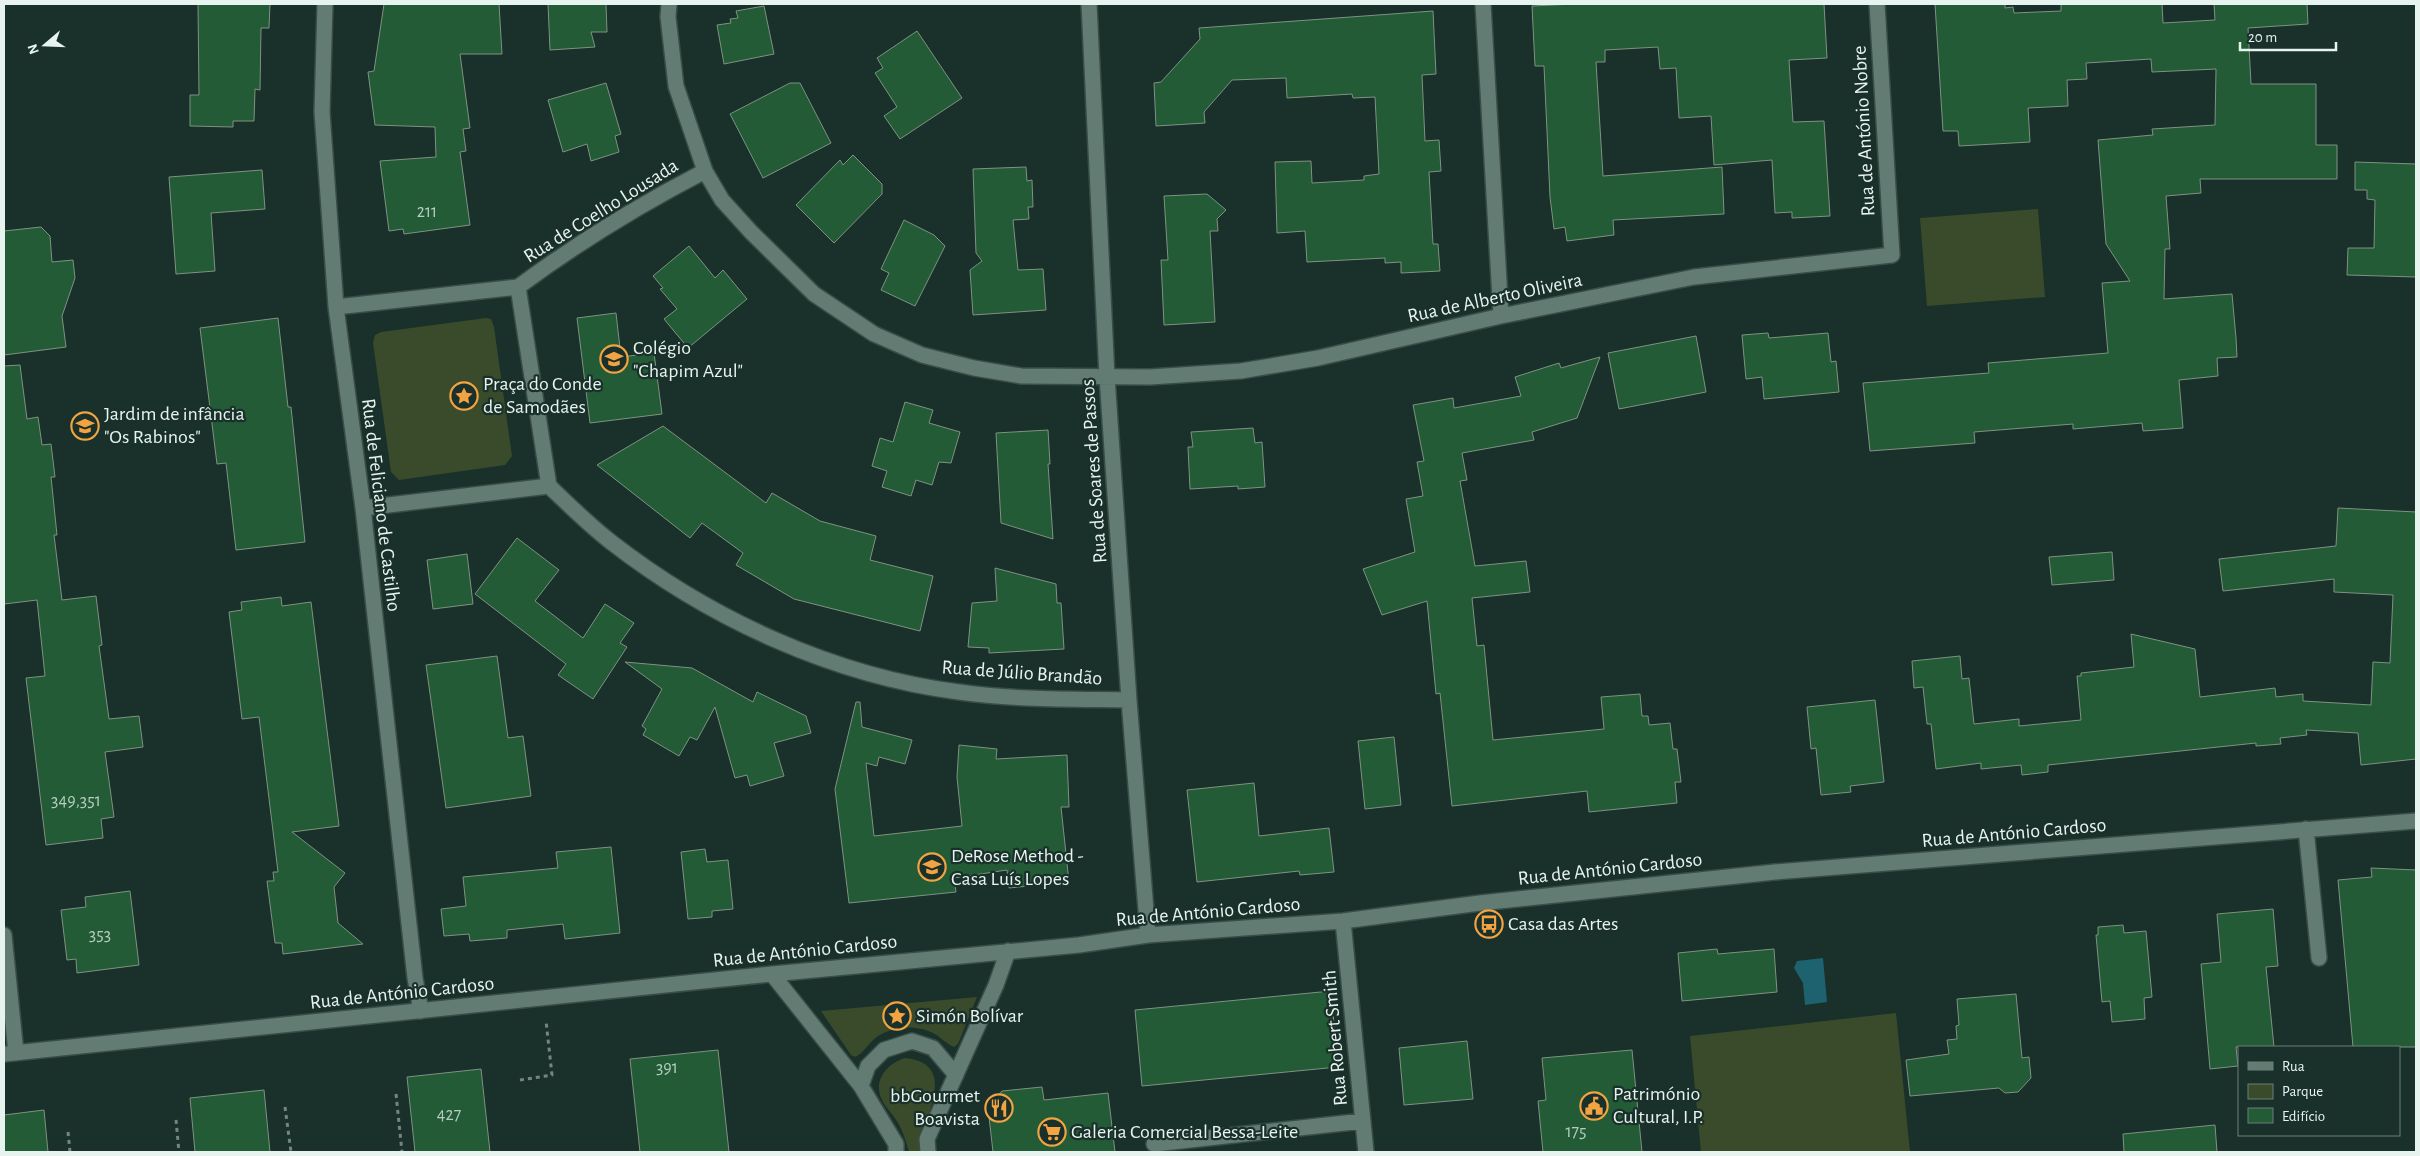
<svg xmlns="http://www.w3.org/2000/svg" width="2420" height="1156" font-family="'Alegreya Sans',sans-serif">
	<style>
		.green { fill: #3a4b2b }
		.water { fill: #1e6270 }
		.building { fill: #225b35; stroke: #7f9283 }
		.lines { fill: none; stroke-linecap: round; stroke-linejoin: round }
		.minor-casing { stroke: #394d47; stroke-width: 18 }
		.path { stroke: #748681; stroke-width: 3; stroke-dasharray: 4 4; stroke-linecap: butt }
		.minor { stroke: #627b73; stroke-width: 15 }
		.labels { text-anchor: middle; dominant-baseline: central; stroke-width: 4.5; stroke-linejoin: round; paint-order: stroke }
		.number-label { font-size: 18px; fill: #b5cdc0 }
		.street-label { font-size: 20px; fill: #e6f3ee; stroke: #1a302a }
		.poi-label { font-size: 20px; fill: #e6f3ee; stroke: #1a302a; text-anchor: start }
	</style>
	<rect width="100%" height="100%" fill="#1a302a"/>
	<!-- green -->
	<path class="green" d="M2038,209L2045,297L1927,306L1920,218Z
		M486,318L491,319L494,327L512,456L505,465L399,480L391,472L373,343L375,335L381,332Z
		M977,997L958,1044L954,1047C947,1044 941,1038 935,1034C917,1024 894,1026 878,1036C869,1042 864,1053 855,1057L851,1055L821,1011Z
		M1896,1013L1910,1152H1701L1690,1036Z
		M905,1058C962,1064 920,1120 920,1152H909C906,1142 903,1131 898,1123C893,1114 886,1108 882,1100C872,1080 888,1063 905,1058Z"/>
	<!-- water -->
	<path class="water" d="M1823,958L1827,1002L1805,1005L1803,983L1794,968L1797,961Z"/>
	<!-- building -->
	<path class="building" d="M198,4H270L269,28H261L260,90L255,89L254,121H233V127L190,126V95H199Z
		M384,4H499L502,54H460L470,128L463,129L466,151L460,152L470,225L404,234L403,229L389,231L380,161L436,157L435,127L375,125L368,72L374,71Z
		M548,4H606L607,32H591L595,47L550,50Z
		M1575,4H1824L1827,58L1789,60L1793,122L1824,121L1830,216L1792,218V212L1775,213L1772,160L1714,165L1711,116L1679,118L1676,68L1660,69L1658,47L1605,50V62H1596L1603,176L1722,167L1724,214L1613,220L1614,235L1567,241L1565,227L1554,229L1550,197L1544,66H1535L1532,6Z
		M1935,4H2005V8L2013,7L2014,13L2061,11V4H2162L2163,23L2215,20L2214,4H2307L2308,24L2248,28L2251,84H2316V145H2337V179H2200L2201,193L2166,196L2170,249H2165L2164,299L2232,294L2236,338L2237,357L2217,358L2218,376L2179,380L2183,428L2143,431L2142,423L2073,429V424L1974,432L1975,443L1870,451L1863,383L1989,373L1988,363L2108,353L2102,283L2130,281L2106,244L2098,140L2153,135L2152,129L2215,125L2216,69L2152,72L2151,59L2086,63L2087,79L2067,80L2068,106L2028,108L2030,142L1959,146L1958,131H1943Z
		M764,6L774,54L724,64L717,25L731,23L730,19L738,18L736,11Z
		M1433,11L1436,74L1422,75L1425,141L1439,140L1441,171L1429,172L1433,244H1438L1440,271L1401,273V262L1385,263V258L1307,262L1305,231L1277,233L1275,162L1311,161L1312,183L1364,180V176L1379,174L1375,97L1353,98L1352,94L1287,98L1286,78L1232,80L1204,112L1205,123L1156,126L1154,83L1161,82L1200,39L1199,28Z
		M917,31L962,98L900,139L884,116L897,107L875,73L883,68L877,58Z
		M606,83L621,134L615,136L619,152L591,161L587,144L563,152L548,100Z
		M790,83H800L831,143L763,178L730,114Z
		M853,155L882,184V194L834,243L796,205L840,160L843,165Z
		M2355,162L2416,164V277L2347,275L2348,248H2374L2375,200L2367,199V190H2355Z
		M1026,167L1027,181L1032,180L1033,207H1028L1029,219L1013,220L1018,270L1043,269L1046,310L973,315L970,270L982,261L976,253L973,169Z
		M262,170L265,209L211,213L215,271L176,274L169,177Z
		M1207,194L1226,210L1217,219L1218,231H1210L1215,322L1164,325L1161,260H1168L1164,196Z
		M904,220L934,235L945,246L915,306L881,290L889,273L881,269Z
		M41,227L50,236L52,262L73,260L75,278L62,316L66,347L4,355V231Z
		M689,246L715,278L723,270L747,299L688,348L664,319L677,309L660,289L663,288L653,276Z
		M616,313L621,357L654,353L662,414L590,423L577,318Z
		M278,318L288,407H291L305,542L236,550L226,463L217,464L200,328Z
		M1768,333L1769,338L1828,333L1831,362L1836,361L1839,392L1764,399L1762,377L1746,379L1742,335Z
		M1696,336L1706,392L1619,409L1608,353Z
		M1600,357L1577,418L1532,432L1534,440L1462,453L1467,480L1460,481L1475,566L1526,561L1530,592L1472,598L1477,646L1484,645L1493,740L1604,729L1601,697L1640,694L1642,716H1648L1649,725L1670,723L1673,749H1677L1681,782H1675L1677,803L1589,812L1587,791L1452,806L1440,693L1436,694L1427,601L1382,615L1363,569L1415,552L1406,499L1423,496L1417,462L1424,461L1413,405L1453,398L1454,408L1521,396L1515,377L1559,363L1561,368Z
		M20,365L27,419L38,417L42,445L51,444L55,477H51L57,535H54L62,600L96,596L102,645L99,646L109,719L139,716L143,747L105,752L114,817L101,819L103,838L46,845L26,678L45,676L37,600L4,604V366Z
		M905,402L933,410L929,423L960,432L951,463L939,462L932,485L916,480L911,496L882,487L887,471L872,466L880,438L893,442Z
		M663,426L766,503L772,493L820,521L876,536L870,560L933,576L920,631L794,599L736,565L743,553L702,523L690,538L597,465Z
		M1253,428L1255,443L1262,442L1265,487L1238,489V486L1190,489L1188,447H1193L1191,432Z
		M1048,430L1050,464H1048L1053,539L1001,523L996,433Z
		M2338,508L2416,512V759L2361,765L2358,733L2306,730L2307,735L2280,738L2281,744L2256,746V743L2048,765V772L2022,775L2021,765L1981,769V763L1936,769L1931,724H1927L1923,687L1914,688L1912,661L1960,656L1962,679L1969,678L1974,724L2019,719V726L2081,720L2077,676H2081V673L2134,667L2131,634L2195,649L2200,697L2275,688L2276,697L2303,694V701L2371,705L2373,662L2390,663L2393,595L2334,592V579L2223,591L2219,559L2336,546Z
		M517,538L559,570L535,601L583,638L605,604L634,623L620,643L627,647L593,699L558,675L566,664L475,594Z
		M2112,552L2114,580L2052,585L2049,557Z
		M467,554L473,604L433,609L427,560Z
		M995,568L1056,584L1057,603H1061L1064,649L989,653V648L968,647L972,603L997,601Z
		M281,597L282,606L311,602L339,826L292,832L345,873L334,887L338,923L363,944L283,954L282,943H275L267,881H274L273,872H278L259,717L242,719L229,612L242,610L241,602Z
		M497,656L508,738L523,736L531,796L446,808L426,665Z
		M625,662L692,668L753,702L757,692L806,716L811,733L774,743L784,776L750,786L747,775L735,778L715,707L697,740L690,737L679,756L643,735L646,729L642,726L662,689Z
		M1875,700L1884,782L1850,786L1851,792L1821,795L1816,748L1811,749L1807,707Z
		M856,702H860L862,727L912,740L905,764L879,757L877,766L866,763L874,836L962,826L957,777L959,745L997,749L996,759L1067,755L1069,807H1061L1069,882L1009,888L1007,870L954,878L956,892L849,903L835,789Z
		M1394,737L1401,805L1365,809L1358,741Z
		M1254,783L1259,836L1329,828L1334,872L1300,875L1299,871L1197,882L1187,790Z
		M611,847L620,933L565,939L563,924L507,930V938L470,941L469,934L444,936L441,909L466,906L463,877L558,868L556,852Z
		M705,849L707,862L728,860L733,909L712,911V917L688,919L681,852Z
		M2371,868L2416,870V1047H2353L2338,880L2372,877Z
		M130,891L139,965L77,973L76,959L67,960L61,910L86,907L85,897Z
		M2273,909L2278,966L2266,967L2274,1047H2236L2238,1066L2210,1069L2201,964L2221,962L2217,914Z
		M2123,925L2124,933L2146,931L2152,997L2144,998L2145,1019L2112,1022L2110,1001L2102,1002L2096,935H2098V927Z
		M1717,949L1718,954L1774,949L1777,992L1682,1001L1678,953Z
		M1331,991L1338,1067L1142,1086L1135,1010Z
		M2016,994L2022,1058L2029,1057L2031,1078L2018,1092L2005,1093L1999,1088L1910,1096L1906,1060L1949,1054L1947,1040L1957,1039L1956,1026L1959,1025L1957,999Z
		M1467,1041L1473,1099L1404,1105L1399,1048Z
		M718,1050L729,1152H640L630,1059Z
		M1632,1050L1642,1152H1543L1538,1101L1546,1100L1542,1058Z
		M481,1069L490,1152H415L407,1077Z
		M1042,1087L1044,1100L1108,1093L1115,1152H993L988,1108L1002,1091Z
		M264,1090L270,1152H195L190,1098Z
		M44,1110L48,1152H4V1115Z
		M2215,1125L2217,1152H2124L2123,1134Z"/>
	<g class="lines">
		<!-- minor casing -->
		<g class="minor-casing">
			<path id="minor" d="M325,4L322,112L336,307L363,508L415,978L421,1011
				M669,4L668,17L676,86L705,171L722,200L751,232L814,294L874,334L922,355L974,368L1021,376L1150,377L1241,371L1318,358L1501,316L1694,277L1892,255L1877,4
				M1089,4L1107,377L1129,700L1148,935
				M1483,4L1501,316
				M518,287C576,244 641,204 705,171
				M336,307L518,287L549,486
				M549,486C569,505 589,525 611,542C710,619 834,676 959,692C1015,700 1072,699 1129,700
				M363,508L549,486
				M2306,829L2319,958
				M1343,921L1366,1152
				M4,935L16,1053
				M772,974L861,1086L896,1144V1152
				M4,1054L772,974L1079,945L1148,935L1343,921L1480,903L1775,872L2416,821
				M861,1086L868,1066L884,1050L912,1041L933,1048L956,1075
				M1154,1144L1363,1121
				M928,1152L927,1139L996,985L1008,951"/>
		</g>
		<!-- path -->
		<path class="path" d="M520,1080L552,1075L546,1021
			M396,1094L402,1152
			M285,1107L291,1152
			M176,1120L179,1152
			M68,1132L70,1152"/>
		<!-- minor -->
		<use href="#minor" class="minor"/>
	</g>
	<!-- icons -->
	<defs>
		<g id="school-ring" transform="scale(1.4375)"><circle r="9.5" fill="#1a302a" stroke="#f3a442" stroke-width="1.5"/><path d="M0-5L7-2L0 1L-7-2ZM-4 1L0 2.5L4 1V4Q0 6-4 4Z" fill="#f3a442"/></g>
		<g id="sight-ring" transform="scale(1.4375)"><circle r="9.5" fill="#1a302a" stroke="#f3a442" stroke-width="1.5"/><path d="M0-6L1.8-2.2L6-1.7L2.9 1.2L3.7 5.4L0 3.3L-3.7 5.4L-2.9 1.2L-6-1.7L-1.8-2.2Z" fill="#f3a442"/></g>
		<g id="bus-ring" transform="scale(1.4375)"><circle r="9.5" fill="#1a302a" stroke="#f3a442" stroke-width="1.5"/><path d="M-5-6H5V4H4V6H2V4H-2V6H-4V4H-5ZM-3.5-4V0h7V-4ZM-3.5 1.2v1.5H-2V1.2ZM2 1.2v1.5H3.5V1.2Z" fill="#f3a442"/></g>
		<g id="civic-ring" transform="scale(1.4375)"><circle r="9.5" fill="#1a302a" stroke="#f3a442" stroke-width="1.5"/><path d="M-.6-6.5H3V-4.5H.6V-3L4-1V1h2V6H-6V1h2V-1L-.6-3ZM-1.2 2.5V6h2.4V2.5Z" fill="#f3a442"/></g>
		<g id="restaurant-ring" transform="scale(1.4375)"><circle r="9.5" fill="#1a302a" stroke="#f3a442" stroke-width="1.5"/><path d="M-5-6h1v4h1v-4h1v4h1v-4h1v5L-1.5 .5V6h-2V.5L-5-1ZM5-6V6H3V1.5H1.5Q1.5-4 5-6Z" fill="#f3a442"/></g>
		<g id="supermarket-ring" transform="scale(1.4375)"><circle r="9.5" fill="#1a302a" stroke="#f3a442" stroke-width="1.5"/><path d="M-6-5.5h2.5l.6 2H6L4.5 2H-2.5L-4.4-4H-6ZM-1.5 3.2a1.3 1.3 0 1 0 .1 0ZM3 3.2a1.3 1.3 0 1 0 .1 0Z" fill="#f3a442"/></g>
	</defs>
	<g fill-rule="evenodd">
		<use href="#school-ring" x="614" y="359"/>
		<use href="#sight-ring" x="464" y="396"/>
		<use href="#school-ring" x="85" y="426"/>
		<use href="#school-ring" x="932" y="867"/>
		<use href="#bus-ring" x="1489" y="924"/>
		<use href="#sight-ring" x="897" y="1016"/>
		<use href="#civic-ring" x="1594" y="1106"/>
		<use href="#restaurant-ring" x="999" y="1108"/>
		<use href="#supermarket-ring" x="1052" y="1132"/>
	</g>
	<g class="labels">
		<!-- number labels -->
		<g class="number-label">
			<text x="427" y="212">211</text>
			<text x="76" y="801">349,351</text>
			<text x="100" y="935">353</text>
			<text x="667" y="1068">391</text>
			<text x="449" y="1115">427</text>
			<text x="1576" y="1132">175</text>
		</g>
		<!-- street labels -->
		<g class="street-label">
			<text transform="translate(1864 131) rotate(-93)">Rua de António Nobre</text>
			<text transform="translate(601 211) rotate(-32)">Rua de Coelho Lousada</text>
			<text transform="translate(1495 298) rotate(-12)">Rua de Alberto Oliveira</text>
			<text transform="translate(1094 471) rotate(-94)">Rua de Soares de Passos</text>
			<text transform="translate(381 505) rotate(83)">Rua de Feliciano de Castilho</text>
			<text transform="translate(1022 673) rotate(4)">Rua de Júlio Brandão</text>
			<text transform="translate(2014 833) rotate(-5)">Rua de António Cardoso</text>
			<text transform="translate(1610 869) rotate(-6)">Rua de António Cardoso</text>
			<text transform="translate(1208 912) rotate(-5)">Rua de António Cardoso</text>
			<text transform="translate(805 951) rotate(-6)">Rua de António Cardoso</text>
			<text transform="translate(402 993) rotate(-6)">Rua de António Cardoso</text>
			<text transform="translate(1335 1038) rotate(-95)">Rua Robert Smith</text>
		</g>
		<!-- poi labels -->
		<g class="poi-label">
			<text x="633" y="348">Colégio<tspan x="633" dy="23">"Chapim Azul"</tspan></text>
			<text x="483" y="384">Praça do Conde<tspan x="483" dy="23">de Samodães</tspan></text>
			<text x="104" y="414">Jardim de infância<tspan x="104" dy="23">"Os Rabinos"</tspan></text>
			<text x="951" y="856">DeRose Method -<tspan x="951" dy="23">Casa Luís Lopes</tspan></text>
			<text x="1508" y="924">Casa das Artes</text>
			<text x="916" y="1016">Simón Bolívar</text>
			<text x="1613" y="1094">Património<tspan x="1613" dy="23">Cultural, I.P.</tspan></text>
			<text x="980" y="1096" text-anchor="end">bbGourmet<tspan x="980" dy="23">Boavista</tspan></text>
			<text x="1071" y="1132">Galeria Comercial Bessa-Leite</text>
		</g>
	</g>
	<!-- border -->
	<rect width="2420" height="1156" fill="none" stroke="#e6f3ee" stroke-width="10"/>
	<!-- legend -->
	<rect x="2238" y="1046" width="162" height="90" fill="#1a302a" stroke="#6c7e78"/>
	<rect x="2248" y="1062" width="25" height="8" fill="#627b73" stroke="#6c7e78"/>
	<text x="2282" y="1071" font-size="15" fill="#e6f3ee">Rua</text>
	<rect x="2248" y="1084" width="25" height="15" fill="#3a4b2b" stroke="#6c7e78"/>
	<text x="2282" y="1096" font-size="15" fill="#e6f3ee">Parque</text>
	<rect x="2248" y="1108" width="25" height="15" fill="#225b35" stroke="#6c7e78"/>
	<text x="2282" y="1121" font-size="15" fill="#e6f3ee">Edifício</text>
	<!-- north arrow -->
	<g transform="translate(45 45) rotate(251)" stroke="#1a302a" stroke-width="4" paint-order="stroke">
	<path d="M0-4L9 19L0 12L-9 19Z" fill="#e6f3ee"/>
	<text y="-8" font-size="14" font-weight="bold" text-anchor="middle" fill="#e6f3ee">N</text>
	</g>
	<!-- scale -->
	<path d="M2240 42v8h96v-8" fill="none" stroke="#e6f3ee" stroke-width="2.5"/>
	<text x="2248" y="42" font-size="15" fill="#e6f3ee" stroke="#1a302a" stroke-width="4" paint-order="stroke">20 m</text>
</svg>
